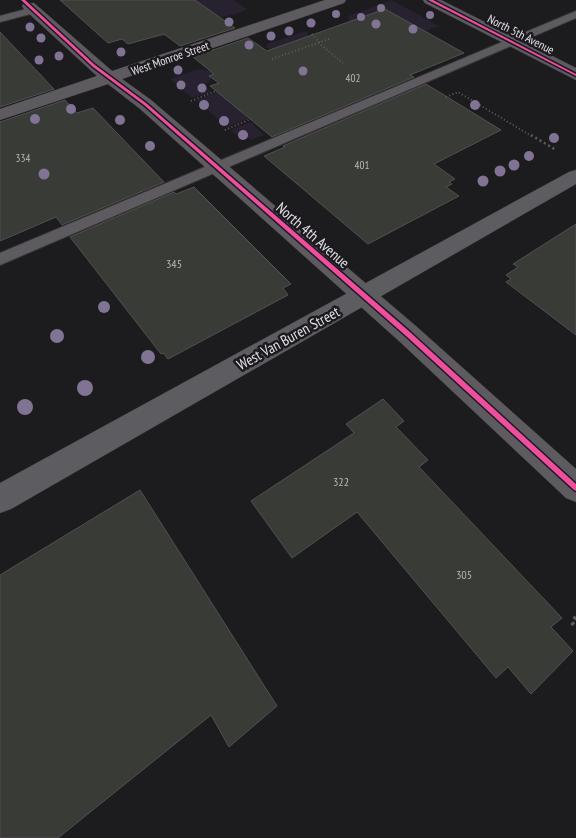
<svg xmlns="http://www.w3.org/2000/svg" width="576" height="838" font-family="'PT Sans Narrow',sans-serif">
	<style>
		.green { fill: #282130 }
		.building { fill: #393b36; stroke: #515151 }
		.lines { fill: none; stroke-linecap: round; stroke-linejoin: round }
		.lane-casing { stroke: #383739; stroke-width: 2 }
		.street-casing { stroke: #383739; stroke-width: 1 }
		.primary-casing { stroke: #383739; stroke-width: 1 }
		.path-far2 { stroke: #5d5c5f; stroke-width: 2; stroke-dasharray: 1 2.5; stroke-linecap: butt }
		.path-far1 { stroke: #5d5c5f; stroke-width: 2.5; stroke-dasharray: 2 3; stroke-linecap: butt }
		.path { stroke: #5d5c5f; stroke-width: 4; stroke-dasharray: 3 5; stroke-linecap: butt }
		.lane { fill: #5d5b5f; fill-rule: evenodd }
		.street { fill: #5d5b5f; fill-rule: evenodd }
		.primary { fill: #5d5c61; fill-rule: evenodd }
		.path-bridge { stroke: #5d5c5f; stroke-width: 2; stroke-dasharray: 1 2.5; stroke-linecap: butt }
		.cycleway-casing { stroke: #1c1a1f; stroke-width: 3 }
		.cycleway { fill: #ef4d9e; fill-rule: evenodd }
		.tree { fill: #817393 }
		.labels { text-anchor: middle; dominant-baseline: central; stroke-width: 5; stroke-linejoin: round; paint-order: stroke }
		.far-number-label { font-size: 11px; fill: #b8b7b8 }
		.far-street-label { font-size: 12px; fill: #e2e0e4; stroke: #1c1a1f }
		.number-label { font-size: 12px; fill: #b8b7b8 }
		.street-label { font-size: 15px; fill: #e2e0e4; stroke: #1c1a1f }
	</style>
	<rect width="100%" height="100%" fill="#1c1b1e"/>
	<!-- green -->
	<path class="green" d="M195,0H234L247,9C238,15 228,15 217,18C194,24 174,37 150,38L144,34Z
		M392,0L439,26L402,40L349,22L348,16Z
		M306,31L311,41L272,51L266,47L267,44Z
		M198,69L211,71L214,74L209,76L211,78L209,81L210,82L203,85L211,92L192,98L170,79Z
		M218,92L247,116L248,119L227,127L196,100Z
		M251,122L264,135L251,140L247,137L242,139L230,130Z"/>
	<!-- building -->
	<path class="building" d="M60,0H195L235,28L180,46L164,34L128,44L122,39L108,43Z
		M385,9L464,53L410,75L414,77L272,137L210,86L219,83L209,76L214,74L193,57L248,38L267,51Z
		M0,32L54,89L0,107Z
		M426,84L501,130L434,164L455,179L449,182L452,184L446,187L459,196L368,244L264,156L285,147L283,146Z
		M65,100L77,113L93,108L164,182L62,225L56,217L0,241V122Z
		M194,187L291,284L283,288L288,295L168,359L163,353L161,354L70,237L174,192L176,194Z
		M576,224V335L506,282L511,279L506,275L518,267L513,264Z
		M383,399L404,421L396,427L428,460L419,467L562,618L551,627L573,651L531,694L508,667L496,678L357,512L292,558L251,501L354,433L346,424Z
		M140,490L277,706L229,747L211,715L58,838H0V575Z"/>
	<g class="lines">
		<!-- lane casing -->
		<g class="lane-casing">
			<path id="lane" d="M34,7L38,8L39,10L38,12L0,22V16Z
				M576,11V18L0,265V253Z"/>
		</g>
		<!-- street casing -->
		<g class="street-casing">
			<path id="street" d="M325,0H346L344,3L122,79L151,100L417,327L576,469V502L566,498L399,341L139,108L108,84L0,120V109L97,76L24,9L22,6L24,3H34L112,71Z
				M423,0H441L576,68V80L425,3Z"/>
		</g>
		<!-- primary casing -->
		<g class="primary-casing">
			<path id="primary" d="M576,170V184L11,509L0,513V483L569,172Z"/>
		</g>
		<!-- path-far2 -->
		<path class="path-far2" d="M312,34L321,45L343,63
			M446,97L458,92L533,137
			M191,101L216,91
			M225,130L251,119"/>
		<!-- path-far1 -->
		<path class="path-far1" d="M531,135L556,150"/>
		<!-- path -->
		<path class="path" d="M576,617L571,622L576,627"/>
		<!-- lane -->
		<use href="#lane" class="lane"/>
		<!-- street -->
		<use href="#street" class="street"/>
		<!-- primary -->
		<use href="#primary" class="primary"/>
		<!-- path-bridge -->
		<path class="path-bridge" d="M272,59L329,39"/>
		<!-- cycleway casing -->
		<g class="cycleway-casing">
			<path id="cycleway" d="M21,0H25L95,65L146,103L410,332L576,484V491L574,490L406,336L144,105L93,67Z
				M428,0H433L576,74V76Z"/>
		</g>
		<!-- cycleway -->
		<use href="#cycleway" class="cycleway"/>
	</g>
	<!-- trees -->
	<g class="tree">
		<circle cx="381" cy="8" r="4"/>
		<circle cx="336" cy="14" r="4"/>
		<circle cx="430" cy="15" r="4"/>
		<circle cx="361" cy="17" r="4"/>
		<circle cx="229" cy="22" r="4.5"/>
		<circle cx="311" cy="23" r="4.5"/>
		<circle cx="376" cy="24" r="4.5"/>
		<circle cx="30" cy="27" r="4.5"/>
		<circle cx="413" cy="29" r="4.5"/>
		<circle cx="289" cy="31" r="4.5"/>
		<circle cx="271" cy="36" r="4.5"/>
		<circle cx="41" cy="38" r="4.5"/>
		<circle cx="249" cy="45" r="4.5"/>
		<circle cx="121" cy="52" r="4.5"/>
		<circle cx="59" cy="56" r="4.5"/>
		<circle cx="39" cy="60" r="4.5"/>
		<circle cx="178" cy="70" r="4.5"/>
		<circle cx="303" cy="71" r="4.5"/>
		<circle cx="181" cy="85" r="4.5"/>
		<circle cx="202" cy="88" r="4.5"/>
		<circle cx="204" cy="105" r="5"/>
		<circle cx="475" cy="105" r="5"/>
		<circle cx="71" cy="109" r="5"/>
		<circle cx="35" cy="119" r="5"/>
		<circle cx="120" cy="120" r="5"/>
		<circle cx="224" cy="121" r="5"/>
		<circle cx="243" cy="135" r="5"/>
		<circle cx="554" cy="138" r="5"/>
		<circle cx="150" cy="146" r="5"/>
		<circle cx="529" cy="156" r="5"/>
		<circle cx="514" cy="165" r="5.5"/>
		<circle cx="500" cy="171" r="5.5"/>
		<circle cx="44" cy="174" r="5.5"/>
		<circle cx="483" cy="181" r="5.5"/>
		<circle cx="104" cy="307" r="6"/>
		<circle cx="57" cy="336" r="7"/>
		<circle cx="148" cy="357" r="7"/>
		<circle cx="85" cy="388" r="8"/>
		<circle cx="25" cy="407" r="8"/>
	</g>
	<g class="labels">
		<!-- far-number labels -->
		<g class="far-number-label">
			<text x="353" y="78">402</text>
			<text x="23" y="158">334</text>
			<text x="362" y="165">401</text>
		</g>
		<!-- far-street labels -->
		<g class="far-street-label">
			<text transform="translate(521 34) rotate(27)">North 5th Avenue</text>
			<text transform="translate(170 58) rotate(-19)">West Monroe Street</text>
		</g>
		<!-- number labels -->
		<g class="number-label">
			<text x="174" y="263">345</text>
			<text x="341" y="481">322</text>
			<text x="464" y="574">305</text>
		</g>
		<!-- street labels -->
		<g class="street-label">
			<text transform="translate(313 235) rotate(41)">North 4th Avenue</text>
			<text transform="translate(288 338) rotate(-29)">West Van Buren Street</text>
		</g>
	</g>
</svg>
